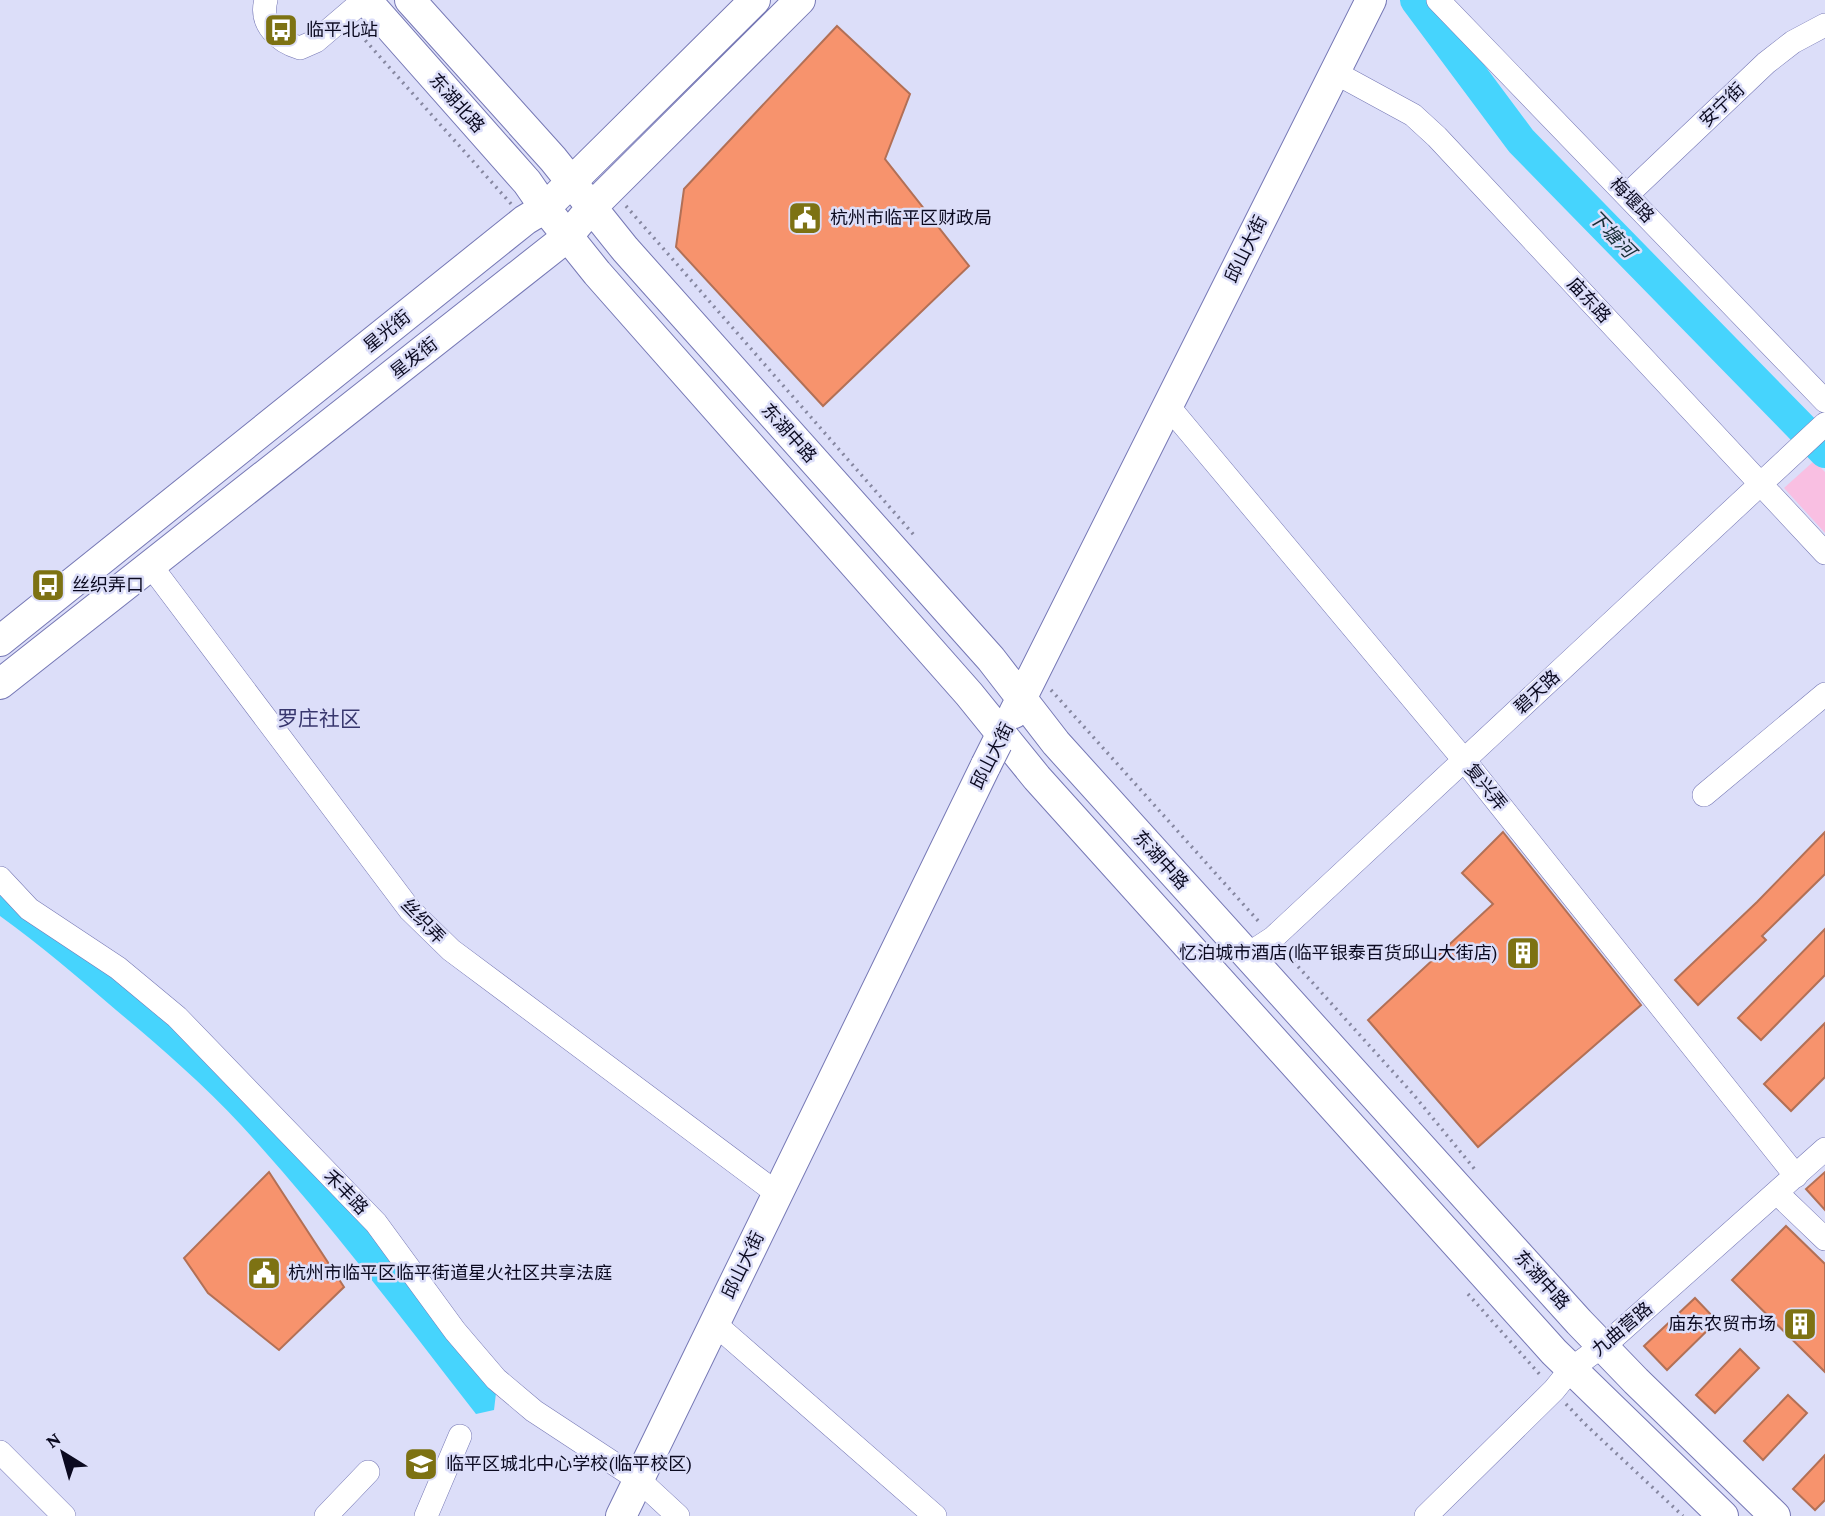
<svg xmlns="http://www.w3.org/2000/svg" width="1825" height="1516" font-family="'Crimson Pro','Noto Sans SC',serif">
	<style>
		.green { fill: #f9bfe2 }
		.water { fill: #46d4fd }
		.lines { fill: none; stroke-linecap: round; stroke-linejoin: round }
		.river { stroke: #46d4fd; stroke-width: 32 }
		.building { fill: #f7936d; stroke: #b27056; stroke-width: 2 }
		.minor-casing { stroke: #7678b5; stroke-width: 24 }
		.major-casing { stroke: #7678b5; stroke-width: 32 }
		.path { stroke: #8687a0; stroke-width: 3.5; stroke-dasharray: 2 5; stroke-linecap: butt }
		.minor { stroke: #fff; stroke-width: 23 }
		.major { stroke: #fff; stroke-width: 30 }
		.major-bridge-casing { stroke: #7678b5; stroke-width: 32; stroke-linecap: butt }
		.major-bridge { stroke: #fff; stroke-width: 30 }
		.labels { text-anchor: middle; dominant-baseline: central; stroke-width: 5; stroke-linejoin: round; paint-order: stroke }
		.poi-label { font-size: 18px; fill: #0b0a20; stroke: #dcdef9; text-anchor: start }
		.street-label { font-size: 18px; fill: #0b0a20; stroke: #dcdef9 }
		.water-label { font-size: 19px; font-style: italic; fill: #172e36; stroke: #dcdef9 }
		.quarter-label { font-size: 21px; fill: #38376e; stroke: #dcdef9 }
	</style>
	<rect width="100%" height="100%" fill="#dcdef9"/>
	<!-- green -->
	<path class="green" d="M1814,461L1825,472V533L1784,488Z"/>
	<!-- water -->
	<path class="water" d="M0,895L46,934L115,971L330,1178L496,1393L494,1410L476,1414C400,1316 325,1217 241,1125C202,1083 159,1046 116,1010C78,977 40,945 0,916Z"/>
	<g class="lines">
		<!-- river -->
		<path class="river" d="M1416,0L1521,141L1825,452"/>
	</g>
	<!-- building -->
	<path class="building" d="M837,26L910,94L885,159L969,266L823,406L676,247L684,189Z
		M1503,832L1641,1005L1478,1147L1368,1020L1493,904L1462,873Z
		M1825,832V874L1762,936L1766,940L1698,1005L1675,980L1757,902Z
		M1825,929V975L1761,1040L1738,1018Z
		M1825,1023V1077L1791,1111L1764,1084Z
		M269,1172L344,1287L279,1350L208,1293L184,1258Z
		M1825,1172V1210L1806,1189Z
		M1786,1226L1825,1264V1372L1732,1280Z
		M1695,1298L1717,1321L1667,1370L1644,1346Z
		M1740,1349L1759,1368L1715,1413L1696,1395Z
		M1788,1395L1807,1413L1763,1460L1744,1441Z
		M1825,1455V1500L1815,1510L1793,1489Z"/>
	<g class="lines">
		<!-- minor casing -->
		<g class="minor-casing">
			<path id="minor" d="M266,0C259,24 279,42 300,48L316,41L364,0
				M1438,0L1825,401
				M1334,72L1413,115L1437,137L1825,553
				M1627,195L1766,63L1793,42L1825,25
				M1168,406L1464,760L1796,1176
				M151,566L410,910L451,950L778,1194
				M1704,795L1825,694
				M0,878L29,909L118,968L177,1017L376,1223L455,1331L496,1379L534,1411L639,1480L678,1516
				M1247,955L1273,938L1825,424
				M1777,1193L1825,1239
				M715,1324L935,1516
				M0,1452L64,1516
				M326,1516L368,1472
				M426,1516L460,1436
				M1426,1516L1554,1390L1571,1369L1613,1338L1825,1149"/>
		</g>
		<!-- major casing -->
		<g class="major-casing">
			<path id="major" d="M366,0L527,182L545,208L597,273L969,694L1037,778L1554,1352L1723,1516
				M410,0L553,159L625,249L991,659L1056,743L1579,1322L1636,1381L1775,1516
				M0,641L525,220L545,208L755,0
				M0,684L567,237L592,207L800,0
				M1014,713L1371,0
				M621,1516L986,765"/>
		</g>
		<!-- path -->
		<path class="path" d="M356,30L512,205
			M626,206L914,535
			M1051,690L1261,924
			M1284,951L1413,1094L1477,1172
			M1468,1294L1542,1377
			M1566,1404L1585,1424L1683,1516"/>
		<!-- minor -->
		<use href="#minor" class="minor"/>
		<!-- major -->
		<use href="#major" class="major"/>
		<!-- major-bridge casing -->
		<g class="major-bridge-casing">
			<path id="major-bridge" d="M986,765L997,743"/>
		</g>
		<!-- major-bridge -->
		<use href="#major-bridge" class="major-bridge"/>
	</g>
	<!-- icons -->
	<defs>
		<g id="bus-square" transform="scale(1.75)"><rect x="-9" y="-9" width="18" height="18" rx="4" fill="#7d7213" stroke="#dcdef9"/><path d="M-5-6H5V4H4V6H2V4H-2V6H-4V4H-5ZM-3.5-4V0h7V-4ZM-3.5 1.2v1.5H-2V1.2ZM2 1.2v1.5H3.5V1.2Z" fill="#fff"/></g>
		<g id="civic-square" transform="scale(1.75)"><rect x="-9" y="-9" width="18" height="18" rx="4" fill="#7d7213" stroke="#dcdef9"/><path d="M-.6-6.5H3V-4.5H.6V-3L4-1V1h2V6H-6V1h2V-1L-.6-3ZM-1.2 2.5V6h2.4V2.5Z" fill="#fff"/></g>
		<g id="building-square" transform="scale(1.75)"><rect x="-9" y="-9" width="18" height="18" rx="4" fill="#7d7213" stroke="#dcdef9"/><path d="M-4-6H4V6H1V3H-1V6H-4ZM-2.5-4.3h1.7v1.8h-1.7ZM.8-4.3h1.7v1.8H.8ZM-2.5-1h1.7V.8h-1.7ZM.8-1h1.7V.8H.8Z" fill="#fff"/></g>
		<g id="school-square" transform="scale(1.75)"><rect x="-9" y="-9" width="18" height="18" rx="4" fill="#7d7213" stroke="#dcdef9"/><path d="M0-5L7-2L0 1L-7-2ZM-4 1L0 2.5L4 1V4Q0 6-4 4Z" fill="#fff"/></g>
	</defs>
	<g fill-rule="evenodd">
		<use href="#bus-square" x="281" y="30"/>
		<use href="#civic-square" x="805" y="218"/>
		<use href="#bus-square" x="48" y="585"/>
		<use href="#building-square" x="1523" y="953"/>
		<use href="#civic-square" x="264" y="1273"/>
		<use href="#building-square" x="1800" y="1324"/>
		<use href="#school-square" x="421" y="1464"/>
	</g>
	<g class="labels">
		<!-- poi labels -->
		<g class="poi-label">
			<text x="306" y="30">临平北站</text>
			<text x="830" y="218">杭州市临平区财政局</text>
			<text x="72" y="585">丝织弄口</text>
			<text x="1498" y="953" text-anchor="end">忆泊城市酒店(临平银泰百货邱山大街店)</text>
			<text x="288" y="1273">杭州市临平区临平街道星火社区共享法庭</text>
			<text x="1776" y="1324" text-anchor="end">庙东农贸市场</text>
			<text x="446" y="1464">临平区城北中心学校(临平校区)</text>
		</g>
		<!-- street labels -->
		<g class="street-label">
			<text transform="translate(457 103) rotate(48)">东湖北路</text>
			<text transform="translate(1722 105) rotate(-44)">安宁街</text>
			<text transform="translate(1632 200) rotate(46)">梅堰路</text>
			<text transform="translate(1246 249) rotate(-64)">邱山大街</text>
			<text transform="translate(1589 300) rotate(47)">庙东路</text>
			<text transform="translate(387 331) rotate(-39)">星光街</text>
			<text transform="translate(414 358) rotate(-38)">星发街</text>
			<text transform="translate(789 433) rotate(48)">东湖中路</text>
			<text transform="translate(1537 692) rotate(-43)">碧天路</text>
			<text transform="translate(992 756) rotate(-63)">邱山大街</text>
			<text transform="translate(1486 787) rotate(51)">复兴弄</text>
			<text transform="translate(1161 860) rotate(48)">东湖中路</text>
			<text transform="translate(423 921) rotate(46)">丝织弄</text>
			<text transform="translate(346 1192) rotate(46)">禾丰路</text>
			<text transform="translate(743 1265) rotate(-64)">邱山大街</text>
			<text transform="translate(1542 1280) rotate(48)">东湖中路</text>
			<text transform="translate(1622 1329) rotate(-40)">九曲营路</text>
		</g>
		<!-- water labels -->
		<g class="water-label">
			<text transform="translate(1612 234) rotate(46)">下塘河</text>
		</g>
		<!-- quarter labels -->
		<g class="quarter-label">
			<text x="319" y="719">罗庄社区</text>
		</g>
	</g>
	<!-- north arrow -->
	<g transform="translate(63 1453) rotate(323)" stroke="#dcdef9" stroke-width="5" paint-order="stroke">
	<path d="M0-5L12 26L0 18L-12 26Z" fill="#0b0a20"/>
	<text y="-10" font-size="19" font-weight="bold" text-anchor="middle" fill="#0b0a20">N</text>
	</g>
</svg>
